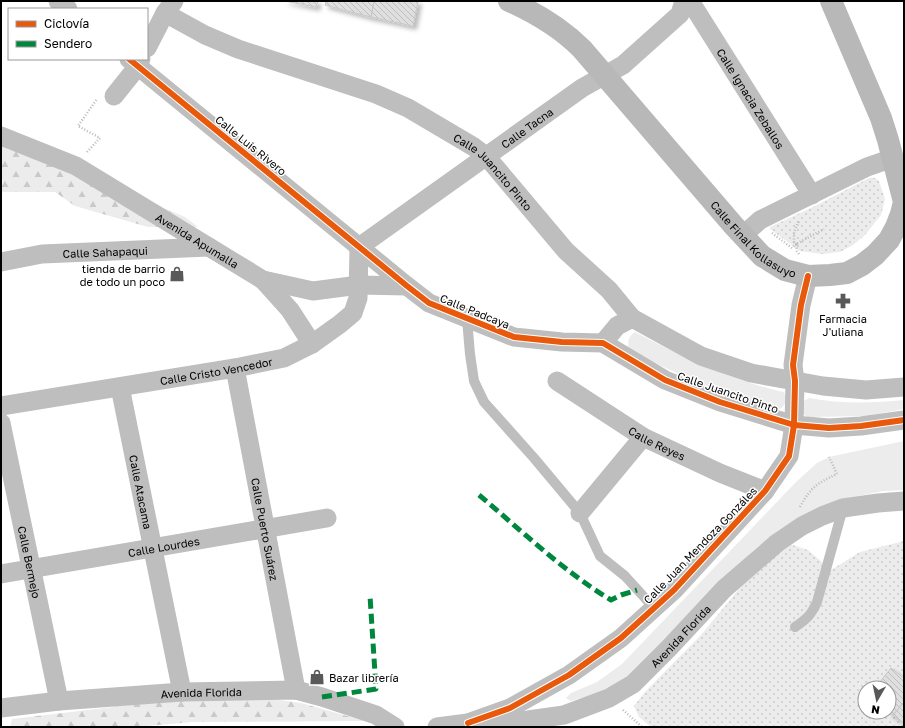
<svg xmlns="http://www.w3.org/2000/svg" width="905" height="728" font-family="'Golos Text',sans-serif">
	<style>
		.green { fill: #ececec }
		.forest { fill: url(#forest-firs) }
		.park { fill: url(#park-dots); fill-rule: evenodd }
		.building { fill: url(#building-back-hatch); stroke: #c7c7c7; filter: url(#shadow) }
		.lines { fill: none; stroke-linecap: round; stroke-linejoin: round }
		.path { stroke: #b9b9b9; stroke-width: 2.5; stroke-dasharray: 1 2; stroke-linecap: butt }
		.service { stroke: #bebebe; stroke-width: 10 }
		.minor { stroke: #bebebe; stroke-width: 19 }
		.secondary { stroke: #b8b8b8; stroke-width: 22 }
		.quiet { stroke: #00873e; stroke-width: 5; stroke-dasharray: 10 5; stroke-linecap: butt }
		.cycleway-casing { stroke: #fff; stroke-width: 8 }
		.cycleway { stroke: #e8590c; stroke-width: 6 }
		.labels { text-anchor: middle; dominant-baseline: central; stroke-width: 3; stroke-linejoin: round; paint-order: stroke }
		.street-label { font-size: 11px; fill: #000; stroke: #fff }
		.poi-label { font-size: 11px; fill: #000; stroke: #fff; text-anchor: end }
	</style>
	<defs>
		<pattern id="forest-firs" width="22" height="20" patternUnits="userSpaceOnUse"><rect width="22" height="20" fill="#ececec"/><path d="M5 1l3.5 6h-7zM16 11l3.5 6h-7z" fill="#c9c9c9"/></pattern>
		<pattern id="park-dots" width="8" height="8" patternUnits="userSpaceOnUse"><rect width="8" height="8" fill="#ececec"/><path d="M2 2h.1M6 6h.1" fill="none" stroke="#c9c9c9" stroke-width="1.8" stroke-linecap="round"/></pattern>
		<pattern id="building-back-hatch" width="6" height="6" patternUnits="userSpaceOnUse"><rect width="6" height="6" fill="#dfdfdf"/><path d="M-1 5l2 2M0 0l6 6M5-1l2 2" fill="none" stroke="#bebebe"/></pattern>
		<filter id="shadow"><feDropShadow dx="3.5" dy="3.5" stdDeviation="2" flood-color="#0004"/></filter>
	</defs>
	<rect width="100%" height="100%" fill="#fff"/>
	<!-- green -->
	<path class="green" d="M635,332C682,357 732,381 784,392L787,402L780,409C769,406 758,404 747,401C707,388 668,369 629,351C627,345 628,335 635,332Z
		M809,398C841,404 872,403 904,400V409L866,416L808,417L802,414L804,401Z
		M904,441V490L883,491L848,498L783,529L756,548L739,565L666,649L619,683L588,696L571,701L566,698L571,693L597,682L622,664L796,482L817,463L829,457Z"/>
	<!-- forest -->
	<path class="forest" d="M1,127L14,135L150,202L185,217L198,227H148L75,206L55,192H1L3,180H1Z
		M180,699H272L301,703L365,721L193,722L135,727H10L12,719Z"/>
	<!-- park -->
	<path class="park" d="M869,178H875L879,181L885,199L881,215L865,235L853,245L840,252L822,254L800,251L770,229V227L815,206Z
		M904,541V727H651L639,717L634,706L644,693L701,635L758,566L787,543L808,550L831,570L860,552ZM865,688H889V712H865Z"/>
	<!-- building -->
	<path class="building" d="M285,1H318L316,7Z
		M326,1H374L371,17L325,5Z
		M374,1H418L413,26L371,17Z
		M891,668L904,678V702L893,715L889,712V688H875Z
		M904,702V723L893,715Z"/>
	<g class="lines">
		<!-- path -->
		<path class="path" d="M87,152L100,138L78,126L97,99
			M772,233L792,248L796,244L794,242V232L799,221
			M799,254L797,251L796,244L824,229
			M800,507C811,487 816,484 837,474L829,457
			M623,710L642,727"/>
		<!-- service -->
		<path class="service" d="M467,319L470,354L474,381L484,402L534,458L580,513L600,556L625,576L654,608
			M795,627C807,619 811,615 817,602L843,508"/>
		<!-- minor -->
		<g class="minor">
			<path d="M58,1L68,9"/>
			<path id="s1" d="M690,1L812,195"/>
			<path id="s2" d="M165,13L205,35L238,49L376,94L408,108L474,147L486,156L566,251L609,290L632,318L701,356L751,373L823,386L866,390L904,387"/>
			<path d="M147,48L165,13L174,1"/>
			<path d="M129,59L407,286L429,303L514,337L562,342L603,343L665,380L720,402L794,425L829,428L861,426L904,420"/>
			<path d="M114,96L138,66L141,59"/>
			<path id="s3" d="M1,136L76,166L263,280L313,291L359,285L407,286"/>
			<path d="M742,236L760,220L867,167L893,158"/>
			<path id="s4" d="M359,247L582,88L623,65L680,14L684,1"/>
			<path id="s5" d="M1,262L42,254L209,247"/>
			<path d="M263,280L290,310L312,344"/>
			<path d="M603,343L617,326L632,318"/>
			<path id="s6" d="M235,368L296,690"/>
			<path id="s7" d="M557,381L643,437L720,473L765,491"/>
			<path id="s8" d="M120,387L182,692"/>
			<path id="s9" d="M1,406L235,368L284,358L312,344L340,324L353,313L358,298L359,247"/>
			<path id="s10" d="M1,423L59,701"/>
			<path d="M580,513L643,437"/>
			<path id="s11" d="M1,574L327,518"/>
			<path id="s12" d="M1,708L59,701L182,692L296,690L322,697L376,715L395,727"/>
			<path d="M468,723L510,708L569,675L621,638L674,590L765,491L789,456L794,425L795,381L793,365L801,305L808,276"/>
			<path id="s13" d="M437,727L468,723L528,720L564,715L609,698L633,684L669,648L724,589L777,543L802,526L822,516L843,508L878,503L904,501"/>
		</g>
		<!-- secondary -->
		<path class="secondary" id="s14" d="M509,1C536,13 561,28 582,49L734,226L762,256L785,270L808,276L830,275L847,273L862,265L875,255L889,240L896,227L901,214L904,202L888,140L881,118L831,1"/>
		<!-- quiet -->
		<path class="quiet" d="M479,495C522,531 563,571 611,600L621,595L637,590
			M322,697L376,689L370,596"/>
		<!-- cycleway casing -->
		<g class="cycleway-casing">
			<path id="cycleway" d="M129,59L407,286L429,303L514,337L562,342L603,343L665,380L720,402L794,425L829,428L861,426L904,420
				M468,723L510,708L569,675L621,638L674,590L765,491L789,456L794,425L795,381L793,365L801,305L808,276"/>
		</g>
		<!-- cycleway -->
		<use href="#cycleway" class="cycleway"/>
	</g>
	<!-- icons -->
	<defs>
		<g id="shop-bare" transform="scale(1.2)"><path d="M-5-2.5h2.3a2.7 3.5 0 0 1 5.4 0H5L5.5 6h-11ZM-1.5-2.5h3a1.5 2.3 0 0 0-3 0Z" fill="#595959" stroke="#fff" stroke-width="2.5" paint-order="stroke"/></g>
		<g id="pharmacy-bare" transform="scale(1.2)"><path d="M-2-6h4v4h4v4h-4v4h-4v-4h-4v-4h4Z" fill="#595959" stroke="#fff" stroke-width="2.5" paint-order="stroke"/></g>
	</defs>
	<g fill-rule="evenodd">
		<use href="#shop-bare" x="177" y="274"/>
		<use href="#pharmacy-bare" x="843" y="301"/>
		<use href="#shop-bare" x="317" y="677"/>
	</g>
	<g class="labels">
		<!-- street labels -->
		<g class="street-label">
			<text stroke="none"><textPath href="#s1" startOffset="115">Calle Ignacia Zeballos</textPath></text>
			<text stroke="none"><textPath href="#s4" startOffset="206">Calle Tacna</textPath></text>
			<text transform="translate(251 145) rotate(39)">Calle Luis Rivero</text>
			<text stroke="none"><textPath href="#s2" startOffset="369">Calle Juancito Pinto</textPath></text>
			<text stroke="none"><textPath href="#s14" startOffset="345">Calle Final Kollasuyo</textPath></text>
			<text stroke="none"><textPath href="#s3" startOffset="223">Avenida Apumalla</textPath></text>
			<text stroke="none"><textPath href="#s5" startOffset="105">Calle Sahapaqui</textPath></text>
			<text transform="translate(475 311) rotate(22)">Calle Padcaya</text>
			<text stroke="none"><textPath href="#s9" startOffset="218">Calle Cristo Vencedor</textPath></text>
			<text transform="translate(728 392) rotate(19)">Calle Juancito Pinto</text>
			<text stroke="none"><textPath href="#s7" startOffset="118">Calle Reyes</textPath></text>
			<text stroke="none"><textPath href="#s8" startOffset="107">Calle Atacama</textPath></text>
			<text stroke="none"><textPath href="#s6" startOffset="164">Calle Puerto Suárez</textPath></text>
			<text transform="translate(700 545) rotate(-46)">Calle Juan Mendoza Gonzáles</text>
			<text stroke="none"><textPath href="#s11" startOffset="165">Calle Lourdes</textPath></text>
			<text stroke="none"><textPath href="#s10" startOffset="142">Calle Bermejo</textPath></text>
			<text stroke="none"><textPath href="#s13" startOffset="271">Avenida Florida</textPath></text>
			<text stroke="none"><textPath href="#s12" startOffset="201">Avenida Florida</textPath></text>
		</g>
		<!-- poi labels -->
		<g class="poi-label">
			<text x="165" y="268">tienda de barrio<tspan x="165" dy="13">de todo un poco</tspan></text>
			<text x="843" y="318" text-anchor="middle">Farmacia<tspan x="843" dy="13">J'uliana</tspan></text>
			<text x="329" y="677" text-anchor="start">Bazar librería</text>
		</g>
	</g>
	<!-- border -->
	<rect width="905" height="728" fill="none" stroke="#000000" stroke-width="4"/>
	<!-- legend -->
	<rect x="8" y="8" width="140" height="52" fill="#ffffff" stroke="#999999"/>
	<rect x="16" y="21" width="20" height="6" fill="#e8590c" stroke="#999999"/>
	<text x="44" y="28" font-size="12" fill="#000000">Ciclovía</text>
	<rect x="16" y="41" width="20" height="6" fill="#00873e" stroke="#999999"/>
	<text x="44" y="48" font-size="12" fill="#000000">Sendero</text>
	<!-- north arrow -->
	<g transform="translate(877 700) rotate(189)"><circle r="19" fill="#ffffff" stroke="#999999"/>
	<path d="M0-3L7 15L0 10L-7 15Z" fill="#595959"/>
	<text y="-6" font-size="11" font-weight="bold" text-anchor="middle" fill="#000000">N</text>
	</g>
</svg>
